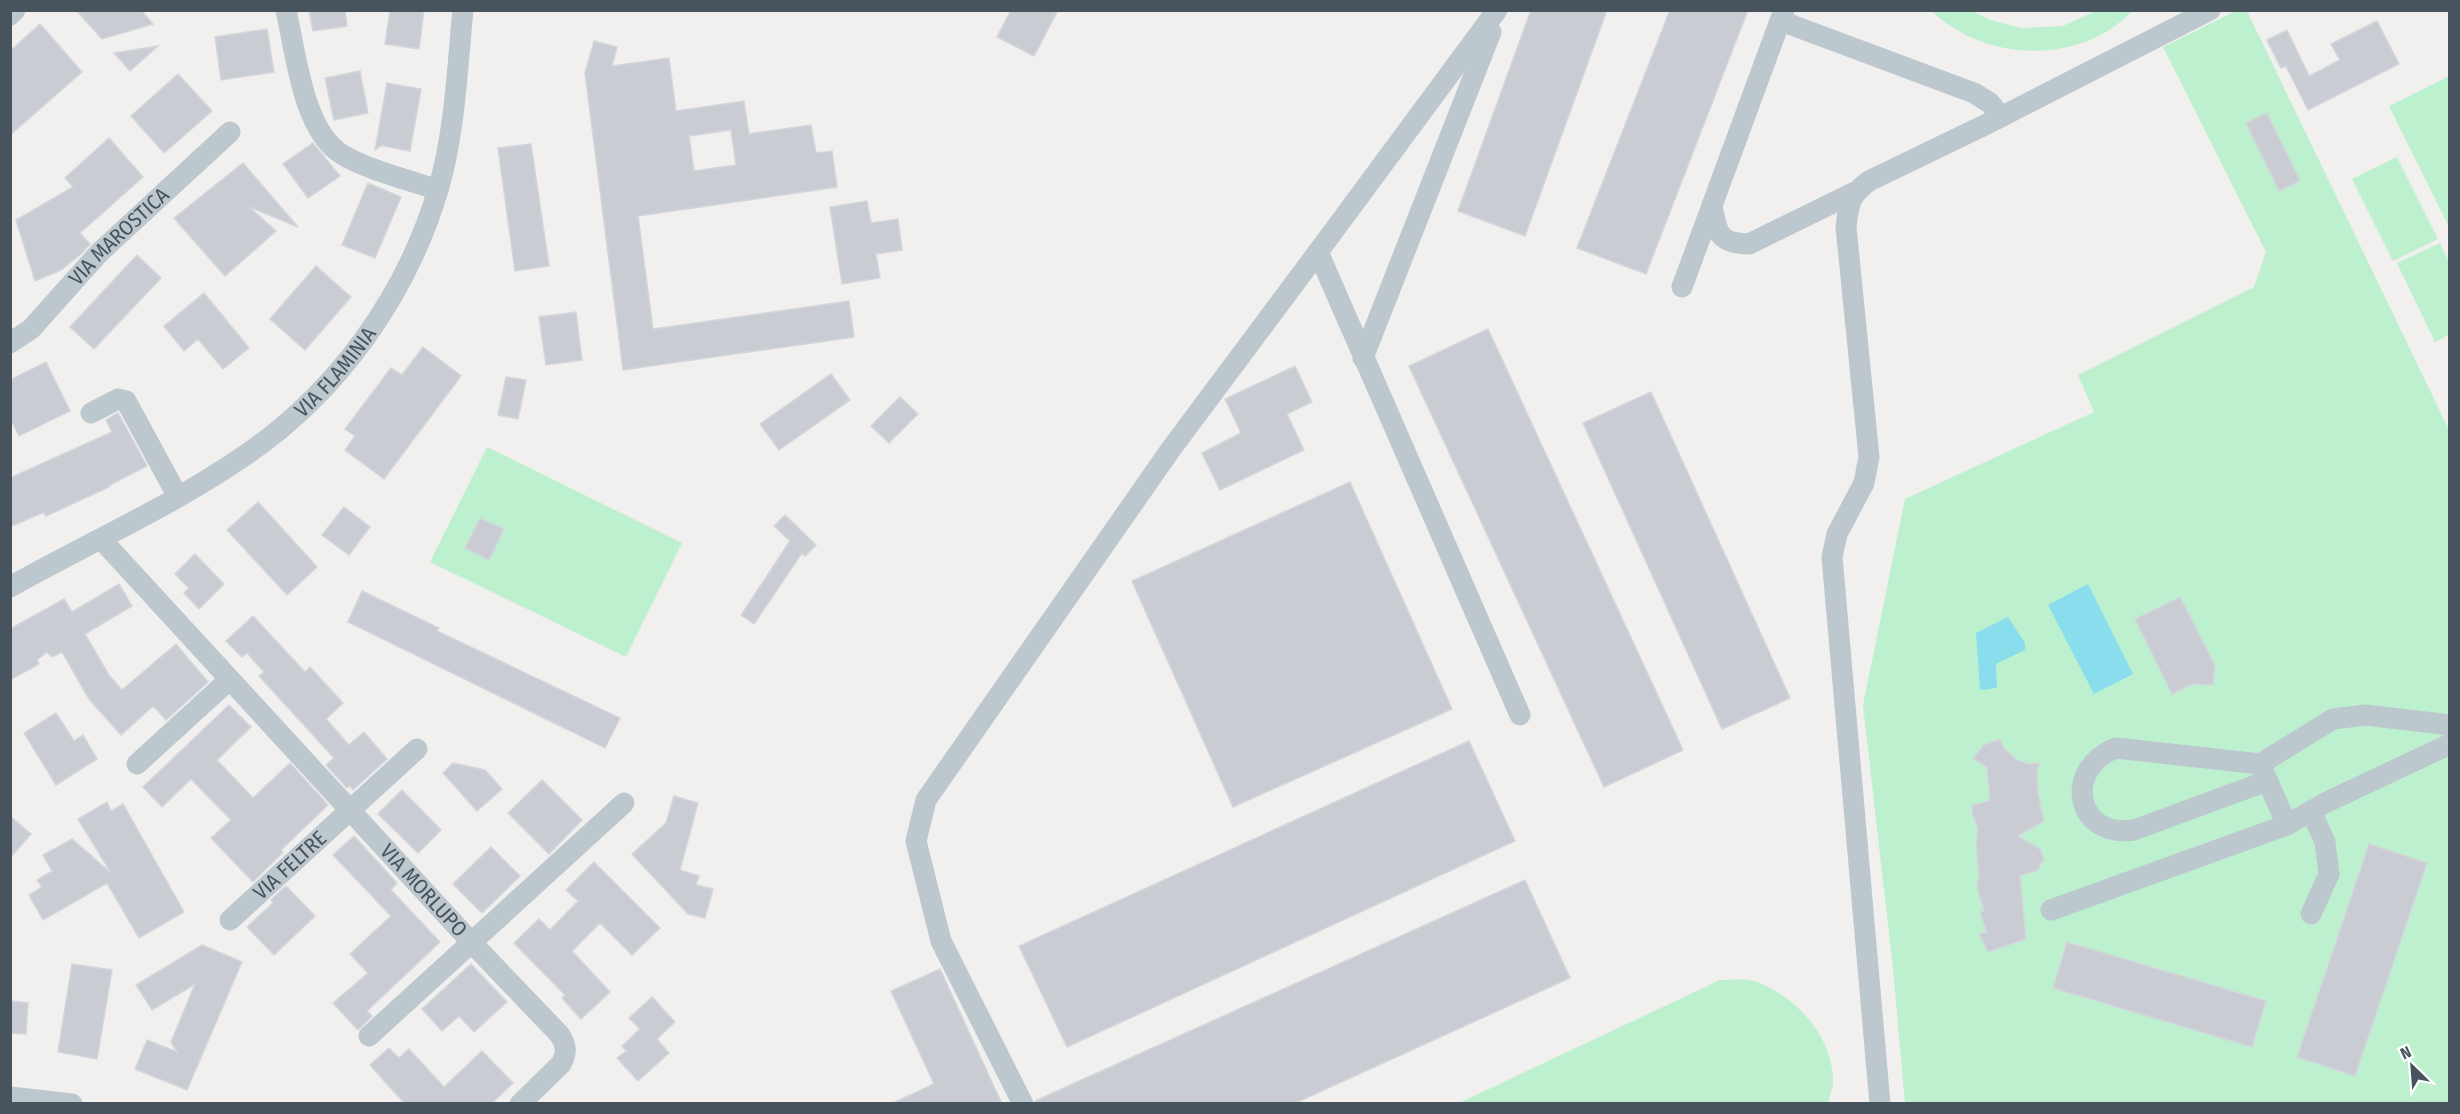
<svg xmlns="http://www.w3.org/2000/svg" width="2460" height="1114" font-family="'Fira Sans Condensed',sans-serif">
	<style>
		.green { fill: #bdf0ce; fill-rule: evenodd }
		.water { fill: #8added }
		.building { fill: #c9ccd2; stroke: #d3d6db; stroke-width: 1.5; fill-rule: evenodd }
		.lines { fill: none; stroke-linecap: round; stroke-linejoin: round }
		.minor { stroke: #bdc7ce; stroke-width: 21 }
		.labels { text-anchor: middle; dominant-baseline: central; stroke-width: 5; stroke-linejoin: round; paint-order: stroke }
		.street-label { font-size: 21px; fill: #47535d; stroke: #fff }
	</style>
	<rect width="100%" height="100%" fill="#f2efef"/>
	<!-- green -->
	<path class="green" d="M1932,11H1971L1991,20L2021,28L2063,26L2096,11H2132C2081,66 1984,62 1932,11Z
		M2236,11H2247L2449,430V1103H1905L1893,969L1863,705L1905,499L2094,412L2078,375L2254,287L2266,252L2163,47Z
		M2449,76V227L2389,106Z
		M2397,157L2438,239L2393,261L2352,179Z
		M2440,243L2449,262V335L2435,342L2397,263Z
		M487,447L682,543L626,657L430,562ZM480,518L504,529L488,560L465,548Z
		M1720,980C1732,980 1747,978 1757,982C1797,997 1833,1037 1833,1081C1833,1088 1830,1096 1828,1103H1459Z"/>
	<!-- water -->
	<path class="water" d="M2088,584L2133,674L2094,694L2048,605Z
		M2008,617L2025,643V650L1996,664L1997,688L1980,690L1976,633Z"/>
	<!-- building -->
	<path class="building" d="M76,10H141L153,24L102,39Z
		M309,10H345L347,26L313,31Z
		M390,10H424L419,49L385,44Z
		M1011,10H1058L1034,56L997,37Z
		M1531,10H1607L1525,236L1458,211Z
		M1670,10H1748L1646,274L1577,248Z
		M2377,21L2399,64L2308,110L2286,66L2281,68L2267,40L2287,30L2309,76L2340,60L2331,44Z
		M40,24L82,72L10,135V51Z
		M267,29L274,72L221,80L215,37Z
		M594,41L617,47L612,66L669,58L676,111L744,101L749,134L811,125L816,153L832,151L837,187L638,216L653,329L849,301L854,337L623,370L585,73ZM731,130L736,165L694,171L689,136Z
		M158,46L130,71L114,53Z
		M360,71L368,113L334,120L325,78Z
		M178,74L212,111L164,153L131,116Z
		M387,83L421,89L410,151L383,146L384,144L375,150Z
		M2267,113L2300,181L2279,191L2246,123Z
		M109,138L143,177L80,233L90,244L81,254L61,270L35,281L16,220L73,187L65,178Z
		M313,143L340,176L308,198L283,164Z
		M531,144L549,266L515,271L498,148Z
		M243,163L298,227L249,207L276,231L225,276L174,218Z
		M368,183L401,197L375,258L342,245Z
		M867,201L871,223L898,219L902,250L876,254L880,278L842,284L830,207Z
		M137,255L161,278L94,349L70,327Z
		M316,266L351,297L305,350L270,319Z
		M204,293L249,348L223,369L198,339L184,351L164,326Z
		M576,312L582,360L546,365L539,317Z
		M1488,329L1683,750L1604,787L1409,366Z
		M423,347L461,376L384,479L345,450L355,436L345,429L391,368L402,375Z
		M46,362L70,411L19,436L10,418V380Z
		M1295,366L1312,402L1287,414L1304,450L1220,490L1202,453L1241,433L1225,399Z
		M831,374L850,400L779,450L760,424Z
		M506,377L526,380L518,419L498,415Z
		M1651,392L1790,698L1722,729L1583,423Z
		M900,397L918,414L889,443L871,426Z
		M118,413L147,466L108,486L109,487L46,516L44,512L10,527V478L112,432L106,420Z
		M1350,482L1452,709L1233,807L1132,581Z
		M258,502L317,567L287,595L227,530Z
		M344,507L370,527L349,555L322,535Z
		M785,515L816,545L805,556L802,553L754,624L741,615L790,541L774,526Z
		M480,518L504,529L489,560L465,548Z
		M195,554L224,584L199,609L184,593L189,588L175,574Z
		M119,584L132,606L85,634L109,675L122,690L176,644L208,682L166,720L153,706L121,735L89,699L62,652L52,657L47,652L37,660L39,664L10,680V629L64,599L72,612Z
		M362,591L439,628L437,631L620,718L605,748L348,622Z
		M2180,597L2215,666L2213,685L2193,684L2172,694L2135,619Z
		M253,616L305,672L310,667L343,703L326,719L349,745L364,732L387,759L353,790L350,786L347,788L326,765L334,758L259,676L264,672L247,653L242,657L226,641Z
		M229,705L251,727L217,760L253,798L290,763L328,805L281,850L283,852L253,882L211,838L231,820L191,779L162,807L143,787Z
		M56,713L74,741L83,735L97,759L56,785L24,733Z
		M2000,739L2003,747L2016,759L2028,764L2039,763L2037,773L2038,794L2044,821L2018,836L2040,849L2044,859L2037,871L2020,875L2026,939L1988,952L1979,934L1987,932L1980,912L1984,911L1977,887L1979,875L1976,845L1978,828L1972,813V805L1990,801L1987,767L1973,758L1984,745Z
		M1469,741L1515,841L1067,1047L1019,946Z
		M453,763L485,770L502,789L477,811L443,773Z
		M542,780L582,820L549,854L508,813Z
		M402,790L441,830L418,853L378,814Z
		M674,796L698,803L680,870L699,876L696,885L713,889L705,918L688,914L632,854L666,823Z
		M107,802L111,811L123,804L184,912L139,938L107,883L43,920L29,895L42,887L37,880L52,871L43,855L72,839L111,873L78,819Z
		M10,816L31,834L10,858Z
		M354,836L397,883L391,890L440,942L367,1011L372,1016L358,1030L333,1003L368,973L350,954L391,916L333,855Z
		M2369,844L2427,863L2355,1076L2297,1057Z
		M491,847L520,876L482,913L453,884Z
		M594,862L660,928L632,955L600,923L572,951L610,992L581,1019L562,998L565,995L514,943L539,919L550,930L578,901L566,890Z
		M1525,880L1570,978L1293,1104H1036L1035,1101Z
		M286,886L315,916L274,955L247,927L273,903L271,900Z
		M2067,942L2266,1001L2252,1047L2053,988Z
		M202,945L242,962L187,1090L135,1069L147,1040L177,1052L171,1042L195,984L152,1010L136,985Z
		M72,964L112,970L97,1059L58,1052Z
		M471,964L507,1002L474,1032L459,1016L442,1031L422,1009Z
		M940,969L1002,1104H891L934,1084L891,991Z
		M652,997L675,1022L657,1039L669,1053L638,1081L617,1058L626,1051L622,1046L640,1029L629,1018Z
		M10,1001L28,1003L26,1034L10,1033Z
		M389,1048L399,1058L409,1049L444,1087L482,1051L513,1083L491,1104H405L370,1065Z"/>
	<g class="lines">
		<!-- minor -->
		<g class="minor">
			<path d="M286,10C296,54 303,132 343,155C368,170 409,180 438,190"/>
			<path d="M1497,10L1318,252L1520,715"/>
			<path d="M10,15L15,10"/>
			<path d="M1781,21L1974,93L1990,103L2001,117"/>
			<path d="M1712,205C1717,233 1718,243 1749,244L1855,192"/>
			<path d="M1682,287L1784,10"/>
			<path id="s1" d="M10,343L31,329L99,253L230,132"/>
			<path d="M1363,358L1491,32"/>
			<path d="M91,413L118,399L126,401L178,497"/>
			<path id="s2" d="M101,539L472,943L559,1034C567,1045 567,1053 561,1064L520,1104"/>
			<path id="s3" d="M10,587C88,543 170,507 244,456C337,393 406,297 438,190C455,133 457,70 463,10"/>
			<path d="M2450,725L2366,715L2333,719L2260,764L2287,825L2327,802L2450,744"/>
			<path d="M137,764L229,680"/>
			<path d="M2260,764L2116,748C2062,769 2076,839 2134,830L2267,781"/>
			<path d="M2051,910L2287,825"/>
			<path d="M2311,914L2329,874L2325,842L2311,811"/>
			<path id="s4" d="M230,920L417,749"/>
			<path d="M369,1036L624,803"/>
			<path d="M10,1097L72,1104"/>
			<path d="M1023,1104L941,941L916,841L926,800L1171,449L1318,252"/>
			<path d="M1880,1104L1832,557L1837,534L1864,483L1869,457L1846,227C1849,203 1849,196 1869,181L1991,122L2210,10"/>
		</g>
	</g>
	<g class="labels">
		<!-- street labels -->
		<g class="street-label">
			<text stroke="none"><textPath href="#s1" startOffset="153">VIA MAROSTICA</textPath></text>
			<text stroke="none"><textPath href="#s3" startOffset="393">VIA FLAMINIA</textPath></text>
			<text stroke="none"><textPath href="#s4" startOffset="81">VIA FELTRE</textPath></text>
			<text stroke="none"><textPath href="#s2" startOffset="477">VIA MORLUPO</textPath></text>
		</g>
	</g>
	<!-- border -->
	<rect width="2460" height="1114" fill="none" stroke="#47535d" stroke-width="24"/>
	<!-- north arrow -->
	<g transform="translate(2412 1066) rotate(335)" stroke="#ffffff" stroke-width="4.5" paint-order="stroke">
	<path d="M0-4.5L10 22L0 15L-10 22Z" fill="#47535d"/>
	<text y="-9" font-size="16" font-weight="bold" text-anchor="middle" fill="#47535d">N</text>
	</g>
</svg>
